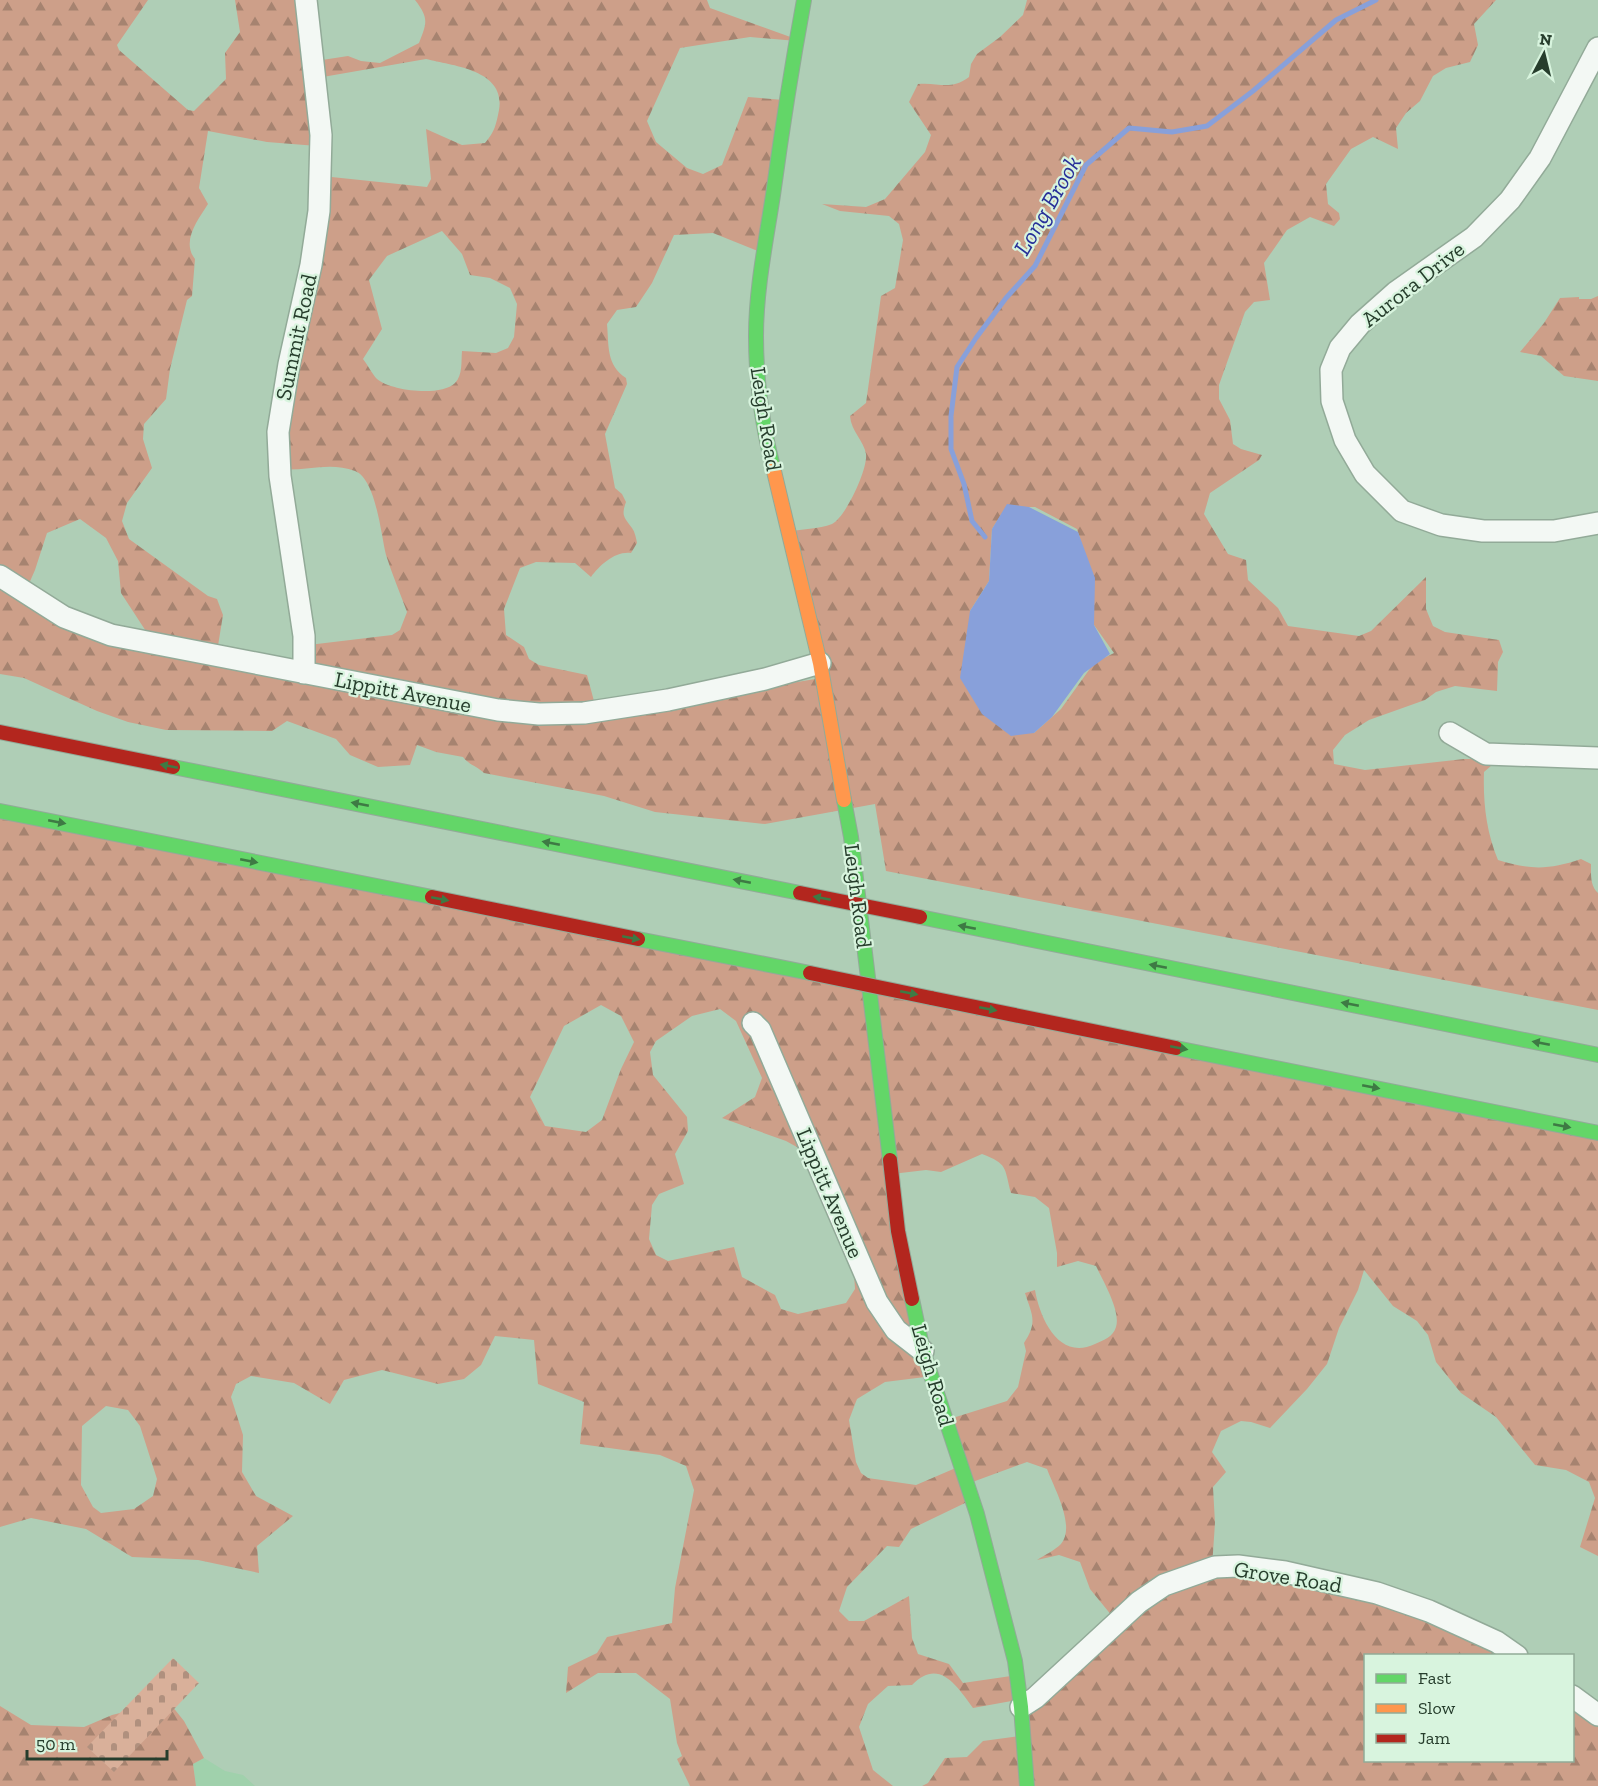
<svg xmlns="http://www.w3.org/2000/svg" width="1598" height="1786" font-family="'Zilla Slab',serif">
	<style>
		.built { fill: #a0d1ac }
		.forest { fill: url(#forest-firs); fill-rule: evenodd }
		.cemetery { fill: url(#cemetery-stones) }
		.water { fill: #88a0da }
		.lines { fill: none; stroke-linecap: round; stroke-linejoin: round }
		.stream { stroke: #88a0da; stroke-width: 5 }
		.street-casing { stroke: #92aa98; stroke-width: 24 }
		.fast-casing { stroke: #92aa98; stroke-width: 16 }
		.slow-casing { stroke: #92aa98; stroke-width: 16 }
		.jam-casing { stroke: #92aa98; stroke-width: 16 }
		.street { stroke: #f3f8f4; stroke-width: 21 }
		.fast { stroke: #63d668; stroke-width: 14 }
		.slow { stroke: #ff974d; stroke-width: 14 }
		.jam { stroke: #b3261e; stroke-width: 14 }
		.jam-bridge-casing { stroke: #92aa98; stroke-width: 16; stroke-linecap: butt }
		.jam-bridge { stroke: #b3261e; stroke-width: 14 }
		.oneway { fill: #3e7a44 }
		.labels { text-anchor: middle; dominant-baseline: central; stroke-width: 4.5; stroke-linejoin: round; paint-order: stroke }
		.street-label { font-size: 22px; fill: #263d2c; stroke: #d8f4de }
		.water-label { font-size: 24px; font-style: italic; fill: #283099; stroke: #d8f4de }
	</style>
	<defs>
		<pattern id="forest-firs" width="22" height="20" patternUnits="userSpaceOnUse" patternTransform="scale(1.5)"><rect width="22" height="20" fill="#cd9f89"/><path d="M5 1l3.5 6h-7zM16 11l3.5 6h-7z" fill="#a68370"/></pattern>
		<pattern id="cemetery-stones" width="16" height="16" patternUnits="userSpaceOnUse" patternTransform="scale(1.5)"><rect width="16" height="16" fill="#d9b09a"/><path d="M2 7V4a2 2 0 0 1 4 0v3zM10 15v-3a2 2 0 0 1 4 0v3z" fill="#b0907e"/></pattern>
	</defs>
	<rect width="100%" height="100%" fill="#afceb6"/>
	<!-- built -->
	<path class="built" d="M204,1758L225,1771L243,1775L255,1786H196L193,1764Z"/>
	<!-- forest -->
	<path class="forest" d="M0,0H148L117,45L119,50L188,110L194,111L226,79L225,53L240,32L235,0H306L322,60L348,56L361,61L380,63L419,43C427,23 429,18 415,0H707L710,8L796,39L797,41L750,37L680,48L647,121L656,142L687,168L703,174L722,165L748,97L784,100L765,254L713,233L674,235L652,283L636,307L617,310L607,324C609,345 606,365 626,378L627,384L605,434L615,488L622,494L626,502C621,516 624,517 632,528C635,532 636,538 637,543L631,553C615,551 600,565 591,577L575,563L536,562L520,568L504,609L506,635L524,647L529,659L539,665L587,675L598,716L815,679L786,532C801,529 819,529 832,524C846,517 868,469 866,454C864,441 851,431 850,416L866,403L881,296L895,288L903,240L899,224L889,216L840,211L822,204L866,207L885,199L925,152L931,135L909,102L918,84C939,82 950,91 969,77L971,64L977,54L1000,37L1023,15L1027,0H1496L1474,24L1478,45L1470,62L1446,68L1433,76L1420,101L1406,113L1396,128L1398,149L1373,137L1351,149L1326,184L1328,204L1339,213L1340,219L1334,226L1310,217L1287,230L1264,263L1270,300L1254,302L1245,312L1219,385V399L1230,420L1233,444L1241,449L1262,455L1259,460L1210,493L1204,514L1228,554L1246,560L1248,580L1278,608L1288,626L1359,636L1371,631L1426,577V609L1433,626L1445,632L1499,640L1503,652L1498,662L1497,691L1455,686L1436,692L1425,700L1369,720L1345,735L1333,750L1334,764L1365,770L1464,759H1499L1484,772C1483,802 1486,831 1498,860C1530,870 1549,870 1581,859L1591,864C1591,874 1590,886 1598,893V1010L886,871L875,804L765,824L655,812L604,796L484,773C477,766 469,765 463,757L436,752L417,745L410,765L378,767L350,755L336,739L287,721L272,731L166,730L128,722L97,711L24,678L0,674ZM426,59C454,66 506,70 499,110C496,125 495,131 485,143L462,145L426,129L431,179L427,187L322,176L278,469C304,472 329,461 355,471C376,479 381,535 386,555C392,574 400,593 407,612L400,630L392,635L300,646L298,676L216,658L223,615L217,599L208,596L129,539L122,521L127,503L152,468L143,439L144,424L166,399L170,369L187,300L192,296L195,259C181,241 198,220 208,204L199,188L208,131L267,142L317,146V78ZM442,231L462,254L470,275L490,278L510,288L517,304L514,337L508,348L496,353L462,351C461,361 463,375 455,383C441,397 391,391 377,379C372,374 368,365 363,359L382,329L369,280L387,256ZM1006,507H1035L1077,529L1092,576L1094,625L1114,653L1094,663L1061,709L1034,733L970,611L989,581L992,529ZM80,519L106,538L118,561L121,593L155,645L24,595L35,570L47,533Z
		M1598,296V381L1564,376L1541,356L1520,352L1544,323L1560,298L1579,297V299H1591Z
		M0,817L1598,1139V1556L1580,1547L1595,1498L1589,1482L1566,1470L1535,1465L1496,1417L1461,1393L1436,1362L1428,1335L1417,1321L1393,1306L1364,1270L1358,1290L1339,1328L1327,1364L1307,1389L1270,1428L1251,1422L1241,1421L1221,1431L1212,1452L1226,1472L1213,1487L1215,1523L1212,1567L1238,1574L1332,1589L1461,1630L1508,1655L1366,1656V1760H1572L1573,1703L1598,1722V1786H922L928,1783L945,1758L967,1757L983,1741L1019,1736L1023,1720L1121,1627L1090,1589L1080,1562L1059,1555L1037,1560C1045,1555 1055,1550 1061,1544C1076,1526 1054,1488 1047,1469L1027,1462L967,1484L965,1503L911,1529L899,1547L887,1546L847,1587L839,1611L849,1621H864L909,1596L912,1638L918,1654L949,1664L963,1683L1011,1676L1017,1700L973,1708C957,1686 939,1657 912,1685L888,1686L868,1704L859,1727L873,1770L893,1786H690L677,1759L682,1756L677,1743L670,1699L636,1673H598L566,1693L568,1667L597,1653L607,1637L672,1623L675,1588L694,1490L686,1466L660,1455L580,1444L584,1402L538,1384L534,1340L495,1336L481,1365L464,1379L438,1384L382,1370L344,1380L330,1404L294,1383L251,1376L236,1384L231,1397L243,1435L242,1472L256,1496L293,1516L257,1546L259,1573L198,1560L132,1557L86,1529L31,1518L0,1527ZM601,1005L621,1016L634,1042L621,1069L602,1120L586,1132L545,1126L530,1097L564,1026ZM720,1009L736,1021L762,1078L755,1097L722,1118L786,1141L815,1157L854,1273L855,1289L846,1303L798,1314L781,1309L775,1295L742,1277L734,1247L668,1261L656,1255L649,1239L652,1205L659,1194L684,1184L675,1154L688,1131L687,1117L653,1075L650,1052L656,1041L692,1016ZM982,1154C1008,1164 1004,1167 1011,1193L1035,1197L1049,1208L1057,1253V1267L1078,1261L1096,1266C1103,1281 1121,1311 1116,1327C1113,1337 1104,1340 1095,1344C1059,1361 1040,1319 1035,1290L1025,1293C1032,1315 1038,1322 1024,1343L1026,1351L1018,1387L1007,1401L943,1421L958,1467L916,1485L868,1478L861,1473L856,1462L849,1420L857,1399L885,1382L925,1377L892,1174L926,1170L941,1172ZM106,1406L128,1410L140,1426L157,1479L153,1496L134,1509L101,1513L93,1507L81,1485L82,1426Z
		M168,1701L184,1721L204,1758L193,1764L196,1786H0V1706L31,1725L84,1727L112,1715Z"/>
	<!-- cemetery -->
	<path class="cemetery" d="M173,1658L199,1683L114,1772L87,1747Z"/>
	<!-- water -->
	<path class="water" d="M1007,504L1029,507L1078,532L1095,578L1094,625L1110,654L1084,673L1052,717L1034,733L1011,736L982,714L960,678L970,611L989,581L992,529Z"/>
	<g class="lines">
		<!-- stream -->
		<path class="stream" d="M985,537L972,521L964,484L951,449V416L957,367L976,338L1006,298L1035,266L1086,165L1129,128L1172,132L1207,126L1253,91L1336,20L1376,0"/>
		<!-- street casing -->
		<g class="street-casing">
			<path id="street" d="M1598,48L1540,158L1510,200L1474,237L1396,292L1360,324L1340,348L1331,370L1332,401L1345,440L1365,474L1402,511L1441,525L1483,531H1554L1598,523
				M0,576L64,617L111,635L498,710L539,714L584,713L668,700L765,679L820,663
				M304,673V636L280,476L278,432L289,364L311,265L319,211L321,135L306,0
				M1450,733L1486,754L1598,758
				M753,1023L760,1030L877,1302L896,1330L923,1351
				M1572,1696L1598,1715
				M1021,1707L1035,1698L1139,1602L1164,1585L1215,1567L1238,1566L1285,1572L1377,1593L1429,1611L1497,1642L1517,1656"/>
		</g>
		<!-- fast casing -->
		<g class="fast-casing">
			<path id="fast" d="M773,467C762,424 756,381 756,336C756,289 766,241 773,195C782,129 792,65 804,0
				M173,767L800,893
				M844,800L851,837L890,1160
				M0,811L432,897
				M920,917L1598,1055
				M638,939L810,973
				M1176,1048L1598,1133
				M912,1299L923,1351L977,1514L1015,1661L1021,1707L1027,1786"/>
		</g>
		<!-- slow casing -->
		<g class="slow-casing">
			<path id="slow" d="M773,467L820,663L844,800"/>
		</g>
		<!-- jam casing -->
		<g class="jam-casing">
			<path id="jam" d="M0,732L173,767
				M432,897L638,939
				M931,998L1176,1048
				M890,1160L898,1231L912,1299"/>
		</g>
		<!-- street -->
		<use href="#street" class="street"/>
		<!-- fast -->
		<use href="#fast" class="fast"/>
		<!-- slow -->
		<use href="#slow" class="slow"/>
		<!-- jam -->
		<use href="#jam" class="jam"/>
		<!-- jam-bridge casing -->
		<g class="jam-bridge-casing">
			<path id="jam-bridge" d="M800,893L920,917
				M810,973L931,998"/>
		</g>
		<!-- jam-bridge -->
		<use href="#jam-bridge" class="jam-bridge"/>
	</g>
	<!-- one-way arrows -->
	<defs><path id="oneway-solid" d="M-6-.8H1V-3.2L6.5 0L1 3.2V.8H-6Z" transform="scale(1.5)"/></defs>
	<g class="oneway">
		<use href="#oneway-solid" transform="translate(169 766) rotate(-169)"/>
		<use href="#oneway-solid" transform="translate(360 804) rotate(-169)"/>
		<use href="#oneway-solid" transform="translate(57 822) rotate(11)"/>
		<use href="#oneway-solid" transform="translate(551 843) rotate(-169)"/>
		<use href="#oneway-solid" transform="translate(249 861) rotate(11)"/>
		<use href="#oneway-solid" transform="translate(742 881) rotate(-169)"/>
		<use href="#oneway-solid" transform="translate(822 898) rotate(-169)"/>
		<use href="#oneway-solid" transform="translate(440 899) rotate(11)"/>
		<use href="#oneway-solid" transform="translate(967 927) rotate(-169)"/>
		<use href="#oneway-solid" transform="translate(631 938) rotate(11)"/>
		<use href="#oneway-solid" transform="translate(1158 966) rotate(-169)"/>
		<use href="#oneway-solid" transform="translate(909 993) rotate(11)"/>
		<use href="#oneway-solid" transform="translate(1350 1004) rotate(-169)"/>
		<use href="#oneway-solid" transform="translate(988 1009) rotate(11)"/>
		<use href="#oneway-solid" transform="translate(1541 1043) rotate(-169)"/>
		<use href="#oneway-solid" transform="translate(1179 1048) rotate(11)"/>
		<use href="#oneway-solid" transform="translate(1371 1087) rotate(11)"/>
		<use href="#oneway-solid" transform="translate(1562 1126) rotate(11)"/>
	</g>
	<g class="labels">
		<!-- street labels -->
		<g class="street-label">
			<text transform="translate(1413 284) rotate(-38)">Aurora Drive</text>
			<text transform="translate(296 337) rotate(-78)">Summit Road</text>
			<text transform="translate(766 419) rotate(81)">Leigh Road</text>
			<text transform="translate(403 692) rotate(11)">Lippitt Avenue</text>
			<text transform="translate(858 896) rotate(83)">Leigh Road</text>
			<text transform="translate(830 1193) rotate(67)">Lippitt Avenue</text>
			<text transform="translate(933 1375) rotate(74)">Leigh Road</text>
			<text transform="translate(1288 1577) rotate(9)">Grove Road</text>
		</g>
		<!-- water labels -->
		<g class="water-label">
			<text transform="translate(1047 205) rotate(-60)">Long Brook</text>
		</g>
	</g>
	<!-- legend -->
	<rect x="1364" y="1654" width="210" height="108" fill="#d8f4de" stroke="#91ab97" stroke-width="1.5"/>
	<rect x="1376" y="1674" width="30" height="9" fill="#63d668" stroke="#91ab97" stroke-width="1.5"/>
	<text x="1418" y="1684" font-size="18" fill="#263d2c">Fast</text>
	<rect x="1376" y="1704" width="30" height="9" fill="#ff974d" stroke="#91ab97" stroke-width="1.5"/>
	<text x="1418" y="1714" font-size="18" fill="#263d2c">Slow</text>
	<rect x="1376" y="1734" width="30" height="9" fill="#b3261e" stroke="#91ab97" stroke-width="1.5"/>
	<text x="1418" y="1744" font-size="18" fill="#263d2c">Jam</text>
	<!-- north arrow -->
	<g transform="translate(1544 54) rotate(7)" stroke="#d8f4de" stroke-width="4.5" paint-order="stroke">
	<path d="M0-4.5L10 22L0 15L-10 22Z" fill="#263d2c"/>
	<text y="-9" font-size="16" font-weight="bold" text-anchor="middle" fill="#263d2c">N</text>
	</g>
	<!-- scale -->
	<path d="M27 1750v9h140v-9" fill="none" stroke="#263d2c" stroke-width="3"/>
	<text x="36" y="1750" font-size="18" fill="#263d2c" stroke="#d8f4de" stroke-width="4.5" paint-order="stroke">50 m</text>
</svg>
